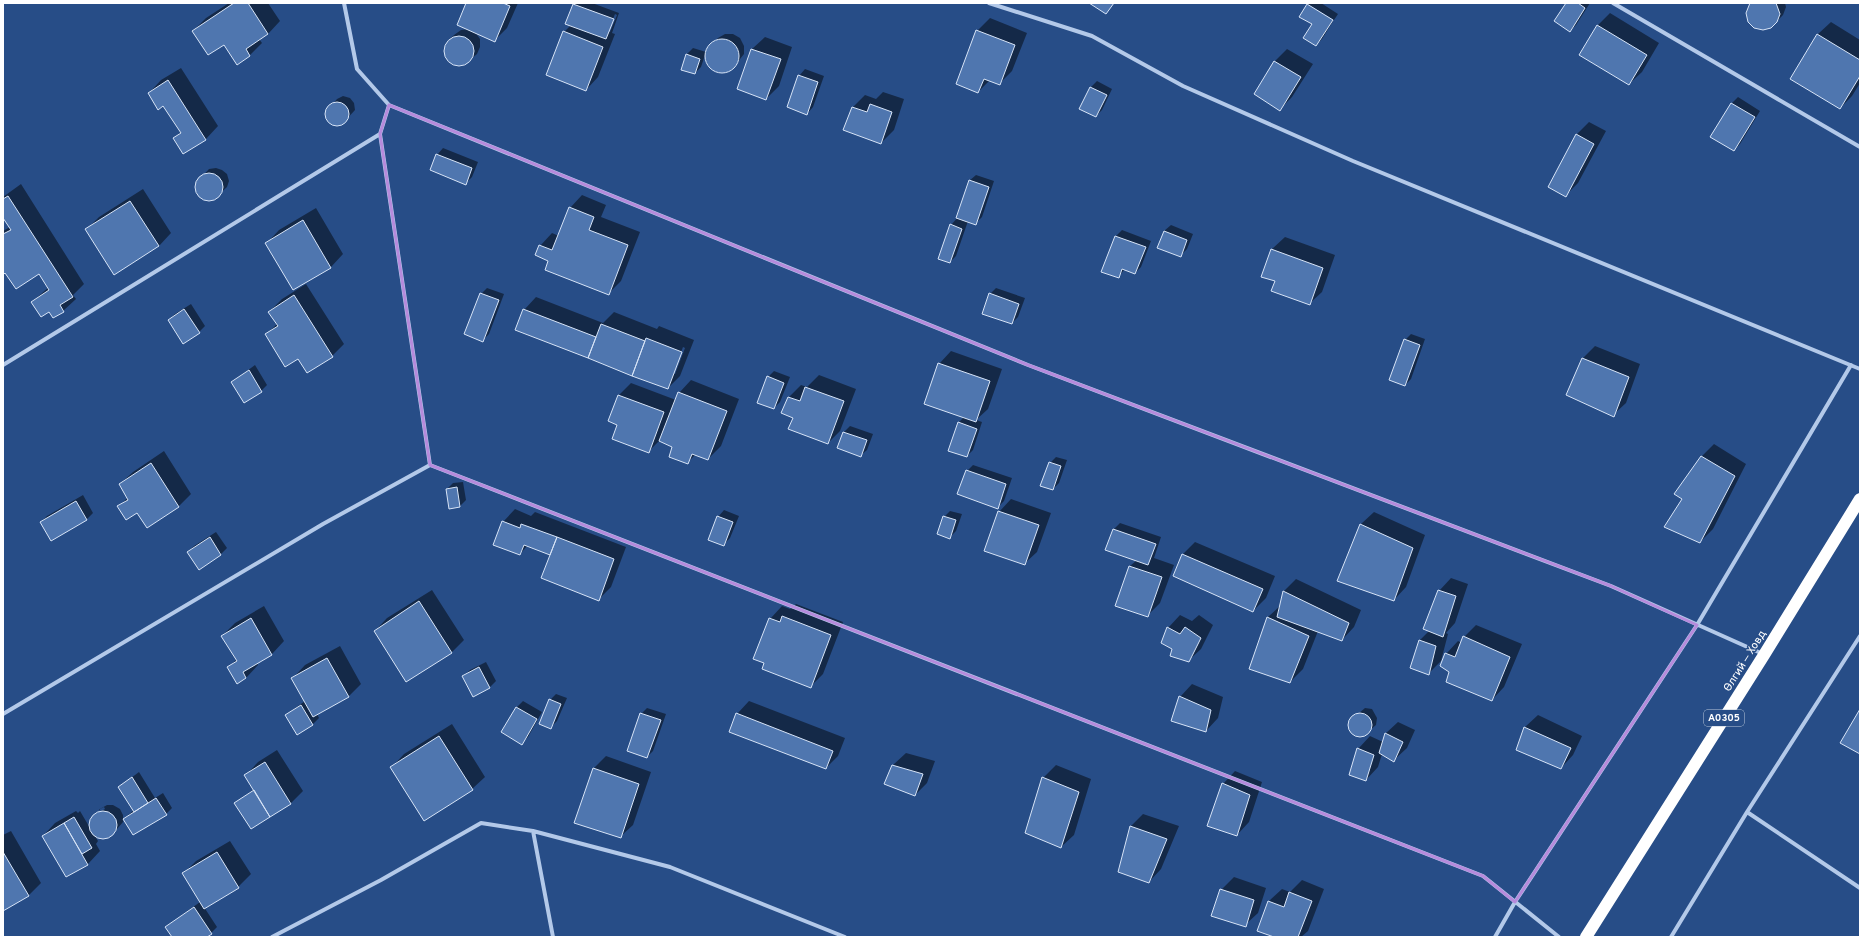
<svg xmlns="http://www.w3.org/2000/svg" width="1863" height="940" font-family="Overpass,sans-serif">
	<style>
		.shadow { fill: #0007; fill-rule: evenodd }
		.building { fill: #4f76af; stroke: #d7e4f7 }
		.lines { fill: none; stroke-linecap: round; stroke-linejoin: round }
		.street { stroke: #b3c9e9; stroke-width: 4 }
		.highway { stroke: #fff; stroke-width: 12 }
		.marked { fill: none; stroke: #b68bdc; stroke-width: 3; stroke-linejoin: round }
		.labels { text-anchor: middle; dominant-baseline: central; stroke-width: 3; stroke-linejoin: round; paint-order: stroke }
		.shield { fill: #274d87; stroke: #becadb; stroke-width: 1 }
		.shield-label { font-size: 10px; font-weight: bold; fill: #fff }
		.street-label { font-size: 11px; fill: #fff; stroke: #274d87 }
	</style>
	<rect width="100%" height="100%" fill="#274d87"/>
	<!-- shadow -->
	<path class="shadow" d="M229,3H268L280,21L268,34L259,39L262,43L250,55L193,31L206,18Z
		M467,3H518L507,28L494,41L475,32L480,39V47L477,54L464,65H457L449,62L446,56L445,48L448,41L454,35L461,30L469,29Z
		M576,3H592L619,13L612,33L615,34L598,77L586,90L564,32L571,25L574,5ZM615,14L617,15L610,32H608Z
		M1321,3L1338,14L1334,20L1308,4Z
		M1567,3H1590L1576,25L1570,31Z
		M1751,3H1785L1786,7L1783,15L1771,27L1747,13Z
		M1308,4L1333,21L1322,39L1316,45L1313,24L1300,16Z
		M1610,13L1659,43L1642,72L1629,84L1580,54L1598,25Z
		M990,18L1027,33L1012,71L999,84L990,80L978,92L977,31Z
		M1831,22L1860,40V83L1852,96L1840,108L1791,79L1818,34Z
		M725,34H733L740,38L744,46V54L733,68L725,72L717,71L710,67L706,60L707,51L718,38Z
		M765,37L792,47L779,86L766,99L738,89L752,49Z
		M693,48L706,52L701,67L695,73L686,55Z
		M1287,49L1313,64L1292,97L1280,109L1255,94L1275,61Z
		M181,68L218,126L206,139L184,153L174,138L181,132L163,105L149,93L161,80Z
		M805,69L824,76L813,107L807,114L799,76Z
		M1097,81L1112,89L1102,110L1096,116L1081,109L1091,87Z
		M883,92L904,99L894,130L881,143L853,107L865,95L876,99Z
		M343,96L350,98L354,103L355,110L344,122L338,125L331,123L327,118V111L337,99Z
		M1738,97L1760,111L1740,144L1734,150L1712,136L1732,103Z
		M1589,122L1606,131L1578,183L1566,195L1549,186L1577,134Z
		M443,148L478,162L472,177L466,183L437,155Z
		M216,168L222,170L227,174L229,181L227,187L215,198L209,200L202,199L198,194L196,187L198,181L209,169Z
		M976,175L994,181L982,217L976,223L968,221L956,256L950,262L951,225L958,217L969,181Z
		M21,184L84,284L73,295L76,299L63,311H49L32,302L49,287L39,273L6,272L3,274V231L10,227L3,216V197Z
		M143,189L171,233L159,246L87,229L99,217Z
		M582,195L606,205L601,217L640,232L621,281L609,293L540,246L552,233L559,236L570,208Z
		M316,208L343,254L331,267L294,289L267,243L279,230Z
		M1171,225L1193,234L1187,249L1181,255L1164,231Z
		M1122,230L1151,241L1141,267L1135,273L1125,269L1118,277L1103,271L1116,236Z
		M1285,237L1335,255L1322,292L1309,304L1276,281L1262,276L1272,249Z
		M306,284L344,344L332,356L298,357L266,335L277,324L269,312L282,299Z
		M487,288L504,294L489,334L483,340L481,294Z
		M996,288L1025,298L1018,317L1012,323L990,294Z
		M536,297L603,323L614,312L657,329L659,326L694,340L680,376L668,388L516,330L524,310ZM683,347L685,348L675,374H673Z
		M191,304L205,326L199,332L169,320L175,314Z
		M1411,334L1425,339L1411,379L1405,385V340Z
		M1595,346L1640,364L1626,403L1613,415L1582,359Z
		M951,351L1002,369L988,409L976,420L982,422L973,450L967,456L959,422L964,417L939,364Z
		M255,365L267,385L261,391L232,382Z
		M774,371L790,377L780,402L774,408L768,377Z
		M819,375L856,389L840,431L828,443L795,417L782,413L789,397L801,385L807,387Z
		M691,380L739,399L721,446L708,459L696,454L687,463L674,446L660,440L648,452L618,424L619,395L631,383L676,400L679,393Z
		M850,426L873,434L867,450L860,456L839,447L844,432Z
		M1714,444L1746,464L1713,529L1700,542L1683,499L1701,457Z
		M164,451L191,494L179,506L137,512L119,507L128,497L120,484L133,472Z
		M1056,457L1067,460L1059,483L1053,489L1050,463Z
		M973,465L1012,478L1004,501L998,507L967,471Z
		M463,482L466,500L460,506L447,489L453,483Z
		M83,495L93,513L87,519L52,539L41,522L47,516Z
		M1011,499L1051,513L1037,552L1024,564L999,512Z
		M515,509L531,516L535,512L626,547L611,587L598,600L551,554L528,545L520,554L503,522Z
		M724,510L739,516L730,538L724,544L718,517Z
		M950,511L962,514L956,531L950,537L944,517Z
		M1374,512L1425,535L1406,587L1394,600L1338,580L1361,524Z
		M1120,523L1161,537L1154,558L1174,565L1160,603L1147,616L1117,605L1130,566L1137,560L1114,529Z
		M216,532L227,548L221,554L199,568L188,552L194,546Z
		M1195,542L1275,576L1266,598L1253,611L1175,576L1183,554Z
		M1451,578L1468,584L1455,623L1446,633L1448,634L1441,661L1428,674L1420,640L1429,631L1439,591Z
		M1296,579L1361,610L1354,627L1342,640L1318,631L1303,669L1290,682L1250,669L1268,617L1281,605L1284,591Z
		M432,590L464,640L452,652L407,680L375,631L387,618Z
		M796,604L843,622L823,674L811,686L770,619L782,606L790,609Z
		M264,606L284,641L272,654L257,663L258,665L246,678L238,683L229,667L237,659L222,636L235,623Z
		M1180,615L1192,621L1199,615L1213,625L1201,649L1188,661L1174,648L1168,628Z
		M1476,625L1522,644L1504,687L1492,700L1450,672L1446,654L1458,641L1462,643L1464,637Z
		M340,646L361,684L349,696L317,714L319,718L313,724L298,733L286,715L305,701L293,678L305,665Z
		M486,662L496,681L490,687L473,695L464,676L470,670Z
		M1192,684L1223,697L1218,718L1206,731L1180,697Z
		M556,694L567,698L557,721L551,727L550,700Z
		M523,701L542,712L528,737L522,743L503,732L517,707Z
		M749,701L845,738L838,756L826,768L737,714Z
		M647,708L666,714L653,751L647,757L641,714Z
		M1365,708L1372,709L1377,718L1376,725L1364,735L1355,734L1350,729L1352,719Z
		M1538,715L1582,736L1573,755L1561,768L1517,749L1525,727Z
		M1398,722L1415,730L1407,748L1394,760L1382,754L1378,767L1366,780L1358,749L1370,736L1383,742L1385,734Z
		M452,724L485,777L472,789L392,767L404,754Z
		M277,750L303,791L290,804L236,803L254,789L246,775L258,762Z
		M906,753L935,761L927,783L915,795L885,784L893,765Z
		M606,756L651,772L633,825L620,837L594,768Z
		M1056,765L1091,779L1074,835L1061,847L1043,778Z
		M1235,771L1262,782L1249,822L1237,835L1223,784Z
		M139,772L155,798L163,793L172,808L166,814L124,819L134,810L119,787Z
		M107,805H113L120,809L123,815V822L112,835L106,838H99L94,835L98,841L96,844L100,851L88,864L66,876L43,836L55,823L76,811L78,813L80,811L90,828V821L94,815L105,809L104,807L98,810Z
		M1143,814L1179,826L1161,869L1149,882L1131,826Z
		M11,831L41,883L29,895L3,910V835Z
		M230,841L251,874L238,887L204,907L217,927L211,933L205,937H173L166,927L200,902L184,873L196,861Z
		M1234,877L1266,888L1258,913L1245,925L1221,890Z
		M1302,880L1324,889L1308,931L1301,937H1277L1259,931L1269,901L1282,889L1290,892Z"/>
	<!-- building -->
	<path class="building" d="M234,3H248L268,34L246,49L250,56L237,65L224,45L208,55L192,31Z
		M466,3H503L510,6L495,42L457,25Z
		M1089,3H1114L1106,14Z
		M1566,3H1578L1585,8L1570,32L1554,21Z
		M1750,3H1776L1780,14L1777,22L1771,28L1763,30L1754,28L1748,22L1746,13Z
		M573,4L614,19L606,39L565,24Z
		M1307,4L1333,20L1316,46L1303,38L1312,24L1299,17Z
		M1597,25L1647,55L1629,85L1579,55Z
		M976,30L1015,45L1000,85L984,79L978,93L956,84Z
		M563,31L603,47L586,91L546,75Z
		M1817,34L1860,60V76L1840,109L1790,79Z
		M444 51a15 15 0 1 1 30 0a15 15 0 1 1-30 0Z
		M705 56a17 17 0 1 1 34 0a17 17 0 1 1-34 0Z
		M751,49L781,59L766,100L737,89Z
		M686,54L700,59L695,74L681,70Z
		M1274,61L1301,77L1280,111L1254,94Z
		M798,75L818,82L807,115L787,107Z
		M168,80L206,140L183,154L173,138L181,133L163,106L158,110L148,93Z
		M1090,87L1107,95L1096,117L1079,109Z
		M325 114a12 12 0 1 1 24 0a12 12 0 1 1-24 0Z
		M1731,103L1755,117L1734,151L1710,137Z
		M870,104L892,112L881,144L843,130L852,107L867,112Z
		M1576,134L1594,144L1566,197L1548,187Z
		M436,154L472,168L466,185L430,170Z
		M195 187a14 14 0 1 1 28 0a14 14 0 1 1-28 0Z
		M969,180L989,187L976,225L956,218Z
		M8,196L73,297L60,305L64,312L53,318L49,312L41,317L31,302L49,290L39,274L16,289L5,273L3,275V234L11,230L3,218V199Z
		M130,201L159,246L114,275L85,229Z
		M569,207L594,217L589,230L628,245L609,295L545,270L548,261L535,255L539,245L552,250Z
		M303,220L331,268L293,290L265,243Z
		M950,224L962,229L950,263L938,259Z
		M1164,231L1187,240L1181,257L1157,248Z
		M1115,236L1146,247L1135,274L1122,269L1119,278L1101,272Z
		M1271,249L1323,268L1310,305L1271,291L1275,281L1261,277Z
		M480,293L499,300L483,342L464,334Z
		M989,293L1019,304L1012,324L982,314Z
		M294,295L333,357L307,373L298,359L285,367L265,334L278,326L268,312Z
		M184,309L200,333L183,344L168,320Z
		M523,309L596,337L588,358L515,330Z
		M601,324L645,341L632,376L588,358Z
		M646,338L682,352L668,389L632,376Z
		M1404,339L1420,345L1405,386L1389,380Z
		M1582,358L1629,377L1614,417L1566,395Z
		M938,363L990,381L976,422L924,404Z
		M249,370L262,392L244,403L231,382Z
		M767,376L784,383L774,409L757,403Z
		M805,387L844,401L828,444L788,429L793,418L781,413L788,397L800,401Z
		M678,392L727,411L708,460L692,454L688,464L669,457L672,447L659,441Z
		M618,395L664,412L649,453L612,439L617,425L608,421Z
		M958,422L977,429L967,457L948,451Z
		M843,432L867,440L861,457L837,448Z
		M1701,456L1735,476L1700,543L1664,527L1682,499L1674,494Z
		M1049,462L1061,466L1053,490L1040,486Z
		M151,463L179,507L147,528L137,513L126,520L117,506L128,500L119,484Z
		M966,470L1006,484L998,509L957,494Z
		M457,487L460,507L449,509L446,489Z
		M76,501L87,520L51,541L40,522Z
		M998,511L1039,525L1025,565L984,551Z
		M717,516L733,522L724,546L708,540Z
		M943,516L956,520L950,539L937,534Z
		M502,521L520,528L521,524L557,537L550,555L524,545L520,555L493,545Z
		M1360,524L1413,548L1394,601L1337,581Z
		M1113,529L1156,544L1148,565L1105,550Z
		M210,537L221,555L199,570L187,552Z
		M557,537L614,559L599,601L541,578Z
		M1182,554L1263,589L1253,612L1173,576Z
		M1129,566L1162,577L1148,617L1115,606Z
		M1438,590L1456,596L1443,637L1423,629Z
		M1283,591L1349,623L1342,641L1277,617Z
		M419,601L452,653L406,682L374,631Z
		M782,616L831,635L811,688L762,669L764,663L753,659L769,618L780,622Z
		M1267,617L1309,636L1290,683L1249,669Z
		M251,618L272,655L243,672L246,678L237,684L227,667L237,661L221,636Z
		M1167,627L1180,634L1185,627L1201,638L1189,662L1170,656L1172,649L1161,643Z
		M1463,636L1510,657L1492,701L1446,682L1449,672L1440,666L1445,653L1455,657Z
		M1419,640L1436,646L1429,675L1410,668Z
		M327,658L349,697L313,717L291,678Z
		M479,667L490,688L473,697L462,676Z
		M1179,696L1211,710L1206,732L1171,721Z
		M549,699L561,704L551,729L539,724Z
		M301,705L313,725L297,735L285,715Z
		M516,707L537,719L522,745L501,732Z
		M1860,709V754L1840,743Z
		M640,713L661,720L647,758L627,751Z
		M736,713L833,751L826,769L729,732Z
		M1348 725a12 12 0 1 1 24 0a12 12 0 1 1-24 0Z
		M1524,727L1571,748L1561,769L1516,750Z
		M1385,733L1403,742L1394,762L1379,753Z
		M439,736L473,790L424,821L390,767Z
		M1357,748L1374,755L1366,781L1349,775Z
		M265,762L291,804L270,817L244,775Z
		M892,765L923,774L915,796L884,784Z
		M593,768L639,784L621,838L574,823Z
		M132,777L148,803L134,812L118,787Z
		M1042,777L1079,792L1061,848L1025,833Z
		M1222,783L1250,795L1237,836L1207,826Z
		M254,790L270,817L251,829L234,803Z
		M156,798L167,815L133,835L123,819Z
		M89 825a14 14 0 1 1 28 0a14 14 0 1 1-28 0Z
		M74,817L92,848L82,854L64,823Z
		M64,823L88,865L66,877L42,836Z
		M1130,826L1167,839L1149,883L1118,872Z
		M3,852L29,896L3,911Z
		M217,852L239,888L204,909L182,873Z
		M1220,889L1254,900L1246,927L1211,916Z
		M1289,892L1312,901L1298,937H1274L1257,931L1268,901L1284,907Z
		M194,907L212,934L207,937H172L165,927Z"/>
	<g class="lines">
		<!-- street -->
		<path class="street" d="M344,3L357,69L389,105
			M989,3L1092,36L1183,86L1353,161L1860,369
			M1613,3L1860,147
			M380,134L430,465
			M3,365L380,134L389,105L1028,365L1611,586L1763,654
			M3,714L323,524L430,465L1483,876L1559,937
			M1747,812L1860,888
			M533,831L670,867L845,937
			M272,937L381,880L481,823L533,831L553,937
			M1495,937L1515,902L1697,625L1851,365
			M1671,937L1747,812L1860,636"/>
		<!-- highway -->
		<path class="highway" d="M1586,937L1764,655L1860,499"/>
	</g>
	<!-- marked area -->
	<path class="marked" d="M389,105L1028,365L1611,586L1697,625L1515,902L1483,876L430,465L380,134Z"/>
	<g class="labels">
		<!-- shield labels -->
		<rect class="shield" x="1704" y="710" width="40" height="16" rx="3"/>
		<g class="shield-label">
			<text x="1724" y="718">A0305</text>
		</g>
		<!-- street labels -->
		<g class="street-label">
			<text transform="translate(1745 661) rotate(-58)">Өлгий — Ховд</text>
		</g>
	</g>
	<!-- border -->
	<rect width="1863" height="940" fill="none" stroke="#ffffff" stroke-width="8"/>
</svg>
